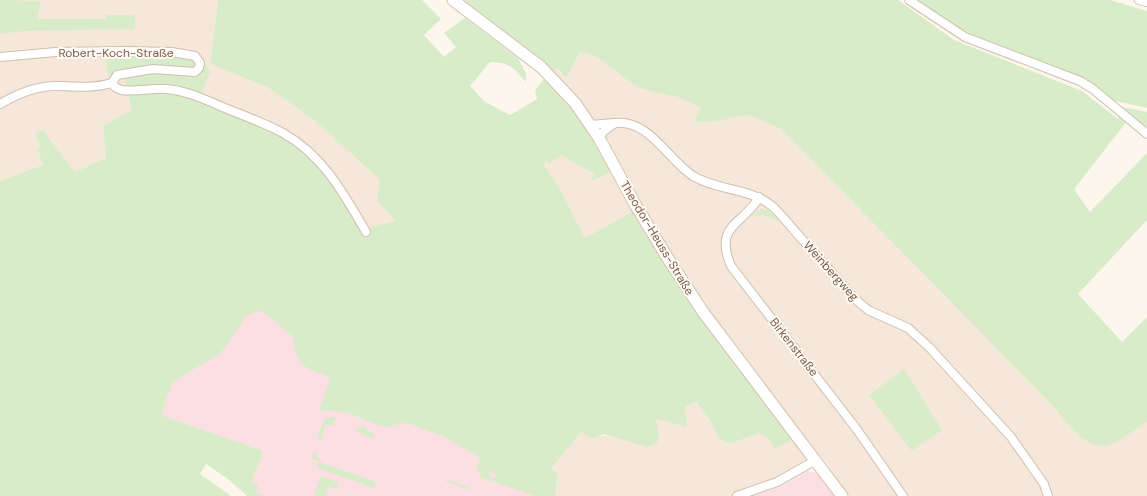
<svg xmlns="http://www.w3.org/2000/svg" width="1147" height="496" font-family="'DM Sans',sans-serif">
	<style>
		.residential { fill: #f5e8da }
		.medical { fill: #fbdfe3 }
		.green { fill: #d8ecc9 }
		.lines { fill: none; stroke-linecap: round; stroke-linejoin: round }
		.street-casing { stroke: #d1beb0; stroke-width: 10 }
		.secondary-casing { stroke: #d6c0b0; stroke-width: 13 }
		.street { stroke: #fff; stroke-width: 8 }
		.secondary { stroke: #fff; stroke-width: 11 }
		.labels { text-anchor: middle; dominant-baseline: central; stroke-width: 4; stroke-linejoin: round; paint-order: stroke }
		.street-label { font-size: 12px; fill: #7a5c4d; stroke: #fffaf3 }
	</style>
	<rect width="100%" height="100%" fill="#fdf6ec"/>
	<!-- residential -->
	<path class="residential" d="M0,0H218L210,64L267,87L314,120L380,180L397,221L360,229L243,119L105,55L108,77L112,73L122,71L132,111L103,126L106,158L75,172L43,130L35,132L40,146L37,148L43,165L0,181Z
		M580,52L595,56L638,88L681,98L701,108L694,122H712L748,115L781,129L1052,405L1074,431L1108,446L1147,422V496H848L831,469L802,433L793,439L815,466L792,481L756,496H560L556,494L558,475L550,468L581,432L619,438L659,435L656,419L687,426L685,407L696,401L711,422L718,438L730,444L759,433L769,440L793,439L699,315L632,212L585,238L558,186L543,163L547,161L550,164L561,154L596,176L592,181L619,167L588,111L571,90L553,72L556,68L566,78Z"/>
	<!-- medical -->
	<path class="medical" d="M257,296L285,317L307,368L323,373L330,378L320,411H334L348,413L380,426L387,427L406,423L443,436L480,458L560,496H263L255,493L252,482L263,451L161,415L172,383L221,353Z
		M808,471L822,474L837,496H756L792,481Z"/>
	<!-- green -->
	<path class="green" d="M0,0L41,1L37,19H106V15H135V29L24,31L0,34Z
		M218,0H422L441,19L424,35L444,57L456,47L444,33L465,18L518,58L526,74V82C511,66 513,64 490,62L470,86L485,102L510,115L537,99L535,90L544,79L581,120L611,172L592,181L591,178L595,175L561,155L549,164L547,161L543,163L558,186L585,238L632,212L699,315L793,439L775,449L769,440L759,433L730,444L718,438L711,422L696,401L685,407L687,427L656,419L659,435L657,443L647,447L603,434L592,439L581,432L551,468L558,475L555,496H535L492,481L493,478H496L497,474L489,472L488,476L492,477L490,481L480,477L481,473L476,471L480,458L443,436L406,423L387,427L380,426L348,413L334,411H319L330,378C321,372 313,372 307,368C296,360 294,348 293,337L263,311L255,312L246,316L221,353L172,383L161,415L263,451L252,482L258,484L256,493L263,496H247L228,479L206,464L200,474L231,496H0V181L43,165L37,148L40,146L35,132L43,130L75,172L106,158L103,126L132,110L122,71L113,73L108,77L105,55L178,56L205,64L210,72L199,100C246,120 298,136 330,179C342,194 351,212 360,229L396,221L377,200L380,180L314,120L267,87L210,64Z
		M464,0H898L954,40L1082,91L1118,119L1121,115L1127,121L1074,189L1090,212L1147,153V220L1078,294L1122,342L1147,317V422C1140,426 1114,445 1107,446C1083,448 1066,421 1052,405L781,129L748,115L712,122H694L701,108L681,98L638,88L595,56L580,52L566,78L557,68L553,72Z
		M916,0H1110L1147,11V108L1111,100L1082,79L962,30Z
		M1117,106L1147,112V127Z
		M761,209L768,210L779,221L762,215L751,216Z
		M904,369L942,430L912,451L869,395Z
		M329,417H336L333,426L326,424L321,440L317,438L324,419Z
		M362,425L374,435L373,439L356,431L357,428L360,429Z
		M314,452L317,453L316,457L321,459L320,462L376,482L374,488L318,468V461L311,459Z
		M321,476L339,483L337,489L328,487L325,496H314Z
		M445,479L470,488L469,490L445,481Z"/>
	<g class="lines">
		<!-- street casing -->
		<g class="street-casing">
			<path id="street" d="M909,0L965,37L1080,81L1093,89L1147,134
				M1139,0L1147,2
				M0,57L56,52L122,51L172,52L195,56L200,63L199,68L195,72L153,69L117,75L112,83
				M112,83L115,87L121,90C136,92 152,88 167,89C189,91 210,102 230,110C248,117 266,124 283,133C323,155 344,194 366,232
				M0,104C17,94 36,86 56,86C76,86 93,89 112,83
				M591,125L614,123
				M599,138L604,131L615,123C649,119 668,160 693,176C718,191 748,187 772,206C782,215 791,227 800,237C819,258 837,278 855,299L868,310L908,328L929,347L1011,437L1044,484L1048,496
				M759,197C744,225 713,224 731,266L858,431L903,496
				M737,496L777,482L816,460"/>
		</g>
		<!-- secondary casing -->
		<g class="secondary-casing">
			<path id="secondary" d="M453,0L541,67L575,103L599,138L636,206L667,257L703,312L842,496"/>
		</g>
		<!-- street -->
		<use href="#street" class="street"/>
		<!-- secondary -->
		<use href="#secondary" class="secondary"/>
	</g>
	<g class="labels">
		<!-- street labels -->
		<g class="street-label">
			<text x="116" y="53">Robert-Koch-Straße</text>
			<text transform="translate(657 238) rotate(59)">Theodor-Heuss-Straße</text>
			<text transform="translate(831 271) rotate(48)">Weinbergweg</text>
			<text transform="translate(794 347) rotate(52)">Birkenstraße</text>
		</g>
	</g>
</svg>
